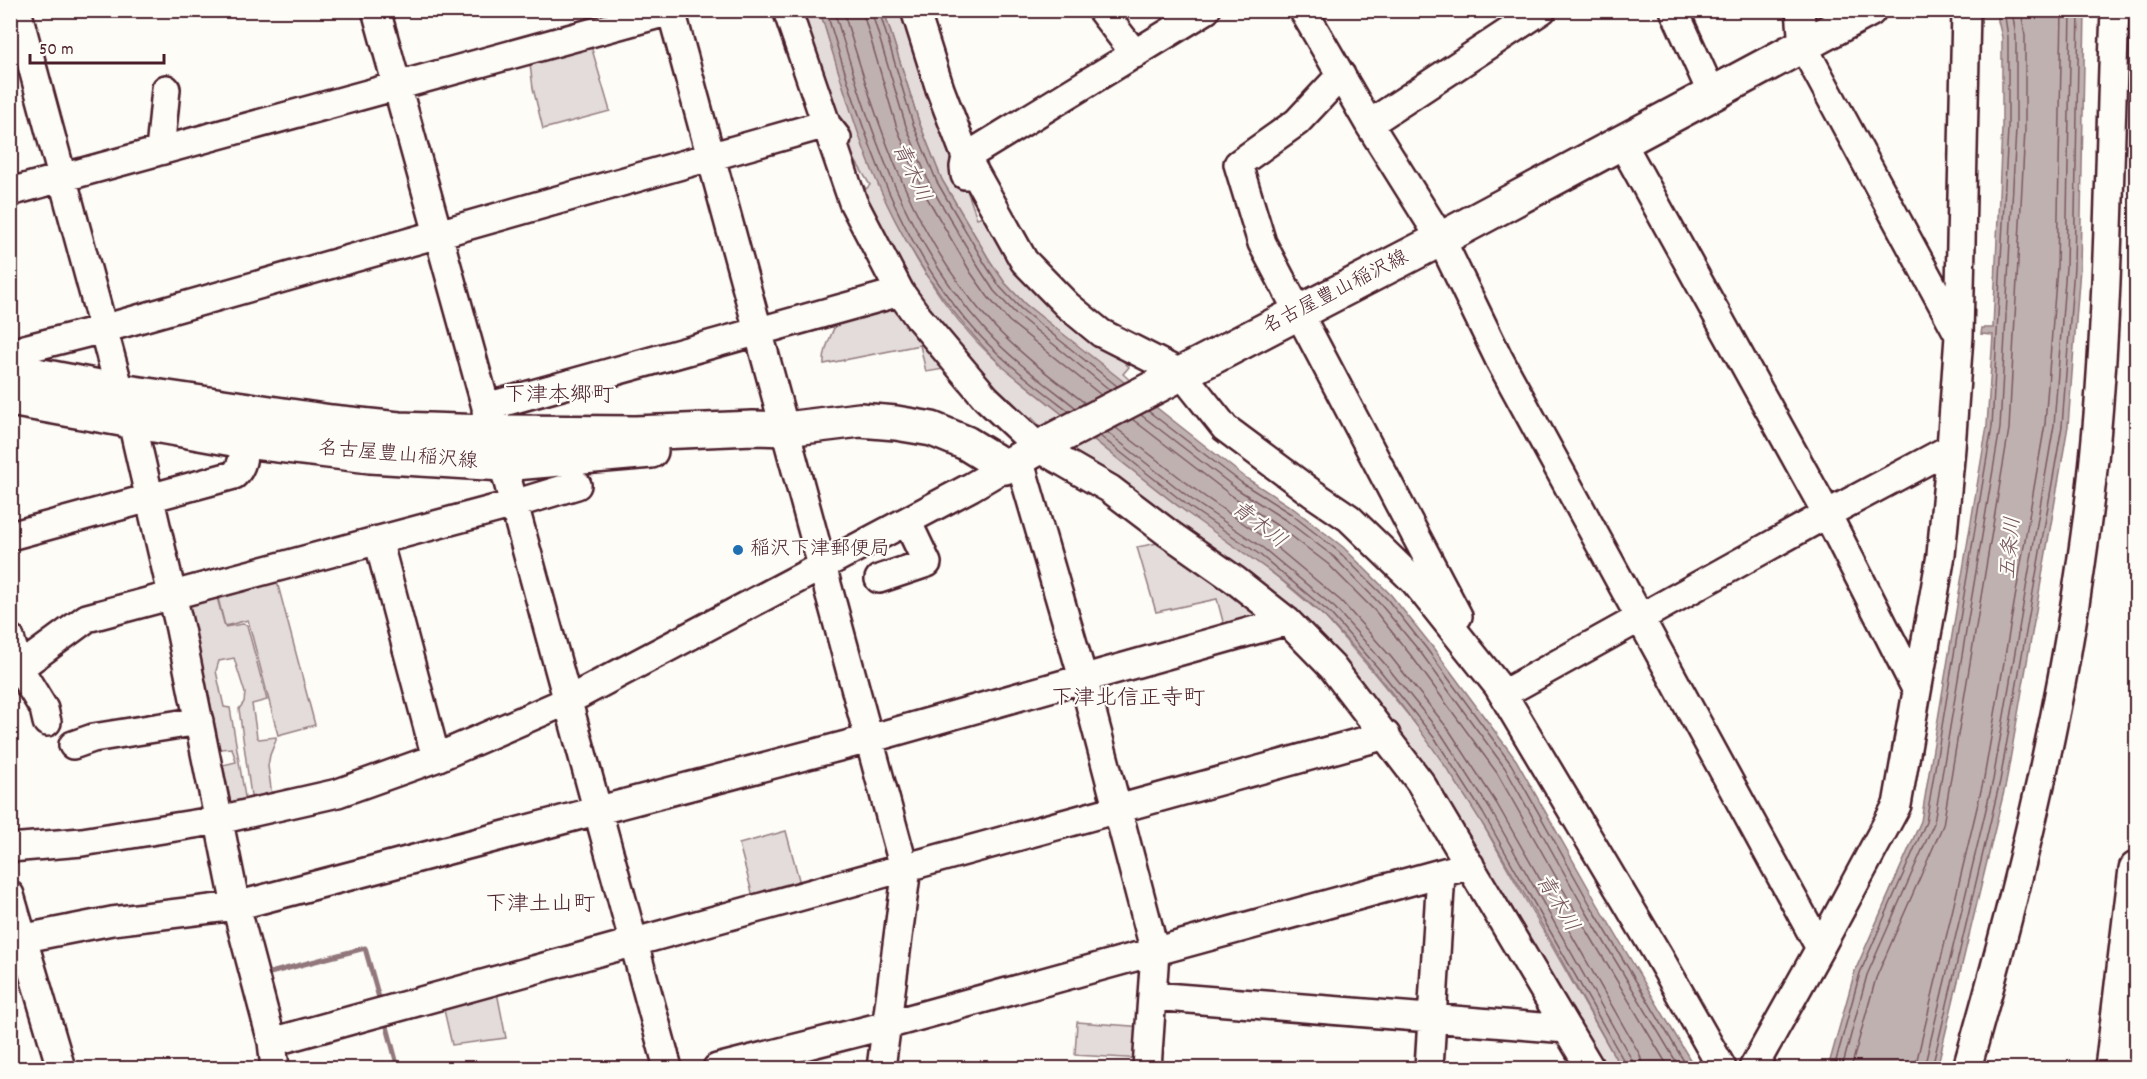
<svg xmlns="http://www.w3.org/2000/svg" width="2147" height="1079" font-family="Dekko,'Klee One',sans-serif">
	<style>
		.green { fill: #e3dcda; stroke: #967e82; stroke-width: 1.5 }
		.water { fill: #c0b1b1; stroke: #91777b; stroke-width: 1.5 }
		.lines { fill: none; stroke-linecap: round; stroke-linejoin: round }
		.shore { stroke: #795961; stroke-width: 1.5 }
		.stream { stroke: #91777b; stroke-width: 5 }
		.minor-casing { stroke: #4a1f2b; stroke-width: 32 }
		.major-casing { stroke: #4a1f2b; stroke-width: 38 }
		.minor { stroke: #fdfcf7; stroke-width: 27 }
		.major { stroke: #fdfcf7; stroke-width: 33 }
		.poi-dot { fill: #1f6fb2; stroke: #fdfcf7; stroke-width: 2 }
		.labels { text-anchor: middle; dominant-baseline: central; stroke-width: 4.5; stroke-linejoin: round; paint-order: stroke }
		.street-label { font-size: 20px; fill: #4a1f2b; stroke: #fdfcf7 }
		.poi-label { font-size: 20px; fill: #4a1f2b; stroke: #fdfcf7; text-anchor: start }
		.water-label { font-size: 21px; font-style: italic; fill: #73525a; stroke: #fdfcf7 }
		.quarter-label { font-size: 22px; fill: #4a1f2b; stroke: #fdfcf7 }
	</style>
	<rect width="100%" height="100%" fill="#fdfcf7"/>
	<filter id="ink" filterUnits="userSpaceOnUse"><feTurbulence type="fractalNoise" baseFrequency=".0167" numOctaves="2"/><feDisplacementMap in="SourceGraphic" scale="12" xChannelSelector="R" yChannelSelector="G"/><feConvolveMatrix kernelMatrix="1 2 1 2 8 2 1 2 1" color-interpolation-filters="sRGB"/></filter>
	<g filter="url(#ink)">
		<!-- green -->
		<path class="green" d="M793,11H820C856,127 892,250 977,342C1003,369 1035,392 1064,415L1042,428L1032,418L1024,424L924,317L837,142L866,189L870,185L830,119Z
			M884,11H910L964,182L977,218L983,216L969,182L1020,263L1128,353L1122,360L1129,367L1123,374L1133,383L1126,386L1025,304L1005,283L990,261L942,180L919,122Z
			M589,39L610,111L543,129L533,88L529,56Z
			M891,300L944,369L926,372L920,345L824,364C823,351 831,336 836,323Z
			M1092,437L1188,513L1255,558L1326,618L1373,672L1431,743L1478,816L1621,1068H1593L1364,695L1061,454Z
			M1168,541L1268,612L1226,633L1217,599L1156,612L1137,547Z
			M275,574L315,725L278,735L248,620L225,626L216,590Z
			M216,594L225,627L243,624L247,625L267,700L252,704L257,737L259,739L276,737V740L270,755L268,766L272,796L254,799L251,796L239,709L244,702L245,693L234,658L219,661L216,671L224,707L230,708L245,797V801L231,803L223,765L236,762L232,748L220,749L190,607L193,600Z
			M786,831L802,891L755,904L739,844Z
			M496,987L506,1038L452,1045L442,1001Z
			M1077,1022L1145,1027L1143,1059L1075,1055Z"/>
		<!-- water -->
		<path class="water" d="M820,11H884L919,122L942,180L990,261L1005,283L1025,304L1246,478L1294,509L1343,547L1391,595L1431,645L1516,760L1597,903L1695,1068H1621C1534,913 1453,748 1327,619C1285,577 1233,547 1186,512C1124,465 1064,415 1003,367C939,304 891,226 861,141C846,98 833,54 820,11Z
			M1998,11H2085L2080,268L2068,426L2006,783L1937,1068H1828L1855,971L1921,821L1987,426L1993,335L1981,334L1982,328H1993L2002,129V37L1998,21Z"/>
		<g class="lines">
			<!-- shore -->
			<path class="shore" d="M826,10C861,126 897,248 982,338C1008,365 1039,388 1069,411
				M834,10C869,126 903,239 986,331C1012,360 1045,383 1076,408
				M843,10C877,122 912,240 994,326C1021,355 1054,379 1085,403
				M862,10L897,128L922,189L971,273L988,297L1009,321L1101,395
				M871,10L906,126L930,185L979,268L994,291L1016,314L1110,390
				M879,10L913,124L937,182L985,264L1000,287L1021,309L1117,386
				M1148,411L1242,483L1291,514L1338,551L1387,599L1426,648L1511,764L1591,906L1688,1068
				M1141,415L1237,489L1287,521L1334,557L1381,605L1421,653L1505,768L1585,910L1680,1068
				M1132,419L1232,496L1281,528L1328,564L1375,611L1413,658L1497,773L1577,914L1669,1068
				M1116,428L1201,494L1269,541L1341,601L1391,657L1449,730L1497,804L1640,1055L1643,1068
				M1107,432L1195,502L1263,548L1335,608L1384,663L1442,735L1490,809L1632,1060L1634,1068
				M1100,436L1191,508L1259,554L1330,613L1378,668L1436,740L1483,813L1625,1063L1626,1068
				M1834,1068L1860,973L1926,822L1992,427L2008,129V37L2004,10
				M1842,1068L1867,975L1934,823L2000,428L2016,129V37L2012,10
				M1851,1068L1876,978L1943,825L2009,429L2025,130V36L2021,10
				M1915,1068L1984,778L2045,424L2057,267L2062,10
				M1924,1068L1993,780L2054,425L2066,267L2071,10
				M1932,1068L2000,781L2062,426L2074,267L2079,10"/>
			<!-- stream -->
			<path class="stream" d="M270,973L365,948L381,1005
				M385,1019L398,1068"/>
			<!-- minor casing -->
			<g class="minor-casing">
				<path id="minor" d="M17,10L120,391L132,422L180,629L236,906L272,1042L275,1068
					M376,10L486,407L487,432
					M671,10L906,875L881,1068
					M787,10L853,202L900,292L918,317L986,398L1039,448L1110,489L1168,533L1235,580L1287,621L1332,667L1420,782L1590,1068
					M915,10L940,89L966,157L1024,261L1067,305L1101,333L1182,374L1225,428L1312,493L1349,518L1415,582L1498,686L1658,955L1722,1068
					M1101,10L1135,54
					M1303,10L1369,124L1441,239L1499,359L1820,948
					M1674,10L1712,94
					M1800,10L1803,46L1959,335
					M1341,75L1297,122L1238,164L1262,243L1458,616
					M1369,124L1542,10
					M1622,143L1827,514L1917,691
					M160,151L166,89
					M965,175L964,167L966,157L1206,10
					M10,192L674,10
					M24,349L103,329L826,124L837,138
					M486,407L900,292
					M1019,459L1083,678L1155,952L1147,1068
					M503,464L668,1068
					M10,536L234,475C244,466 243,454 244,441
					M378,540L436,758
					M879,579L927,563L907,521
					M10,638L19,668L44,709L47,722
					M10,669L19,668L87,618L514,504L577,485
					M1503,694L1827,514L1951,448
					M73,745L93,738L199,721
					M10,848L82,842L219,820L338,793L436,758L567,701L971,487L1005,467
					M10,895L61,1068
					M10,941L112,921L236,906L869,739L1287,621
					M1152,996L1567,1029
					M272,1042L1386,735
					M717,1068L887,1025L1470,865
					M1429,1068L1441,873
					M1753,1068L1820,948L1897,805L1941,555L1951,448L1959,336L1966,10
					M1967,1068C2016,896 2060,721 2084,543C2109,367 2108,188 2115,10"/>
			</g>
			<!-- major casing -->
			<g class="major-casing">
				<path id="major" d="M10,370L120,391L331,422L399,429L487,432L636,433L753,428L786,429L860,420L896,423L932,429L966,443L1005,467L1049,442L1441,239L1869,10
					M10,399L244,441L370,456L503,464L651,451
					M2112,1068L2136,869"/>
			</g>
			<!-- minor -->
			<use href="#minor" class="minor"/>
			<!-- major -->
			<use href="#major" class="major"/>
		</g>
	</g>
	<!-- markers -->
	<circle class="poi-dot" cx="738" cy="550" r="6"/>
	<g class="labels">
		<!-- street labels -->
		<g class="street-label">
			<text transform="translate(1336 293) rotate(-27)">名古屋豊山稲沢線</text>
			<text transform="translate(398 456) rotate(5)">名古屋豊山稲沢線</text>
		</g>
		<!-- poi labels -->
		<g class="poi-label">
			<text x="750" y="550">稲沢下津郵便局</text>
		</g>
		<!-- water labels -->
		<g class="water-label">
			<text transform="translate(910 173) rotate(65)">青木川</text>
			<text transform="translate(1258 526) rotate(38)">青木川</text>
			<text transform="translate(2012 548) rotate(-85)">五条川</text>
			<text transform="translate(1556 904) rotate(59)">青木川</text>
		</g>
		<!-- quarter labels -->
		<g class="quarter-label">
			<text x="559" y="396">下津本郷町</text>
			<text x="1128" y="699">下津北信正寺町</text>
			<text x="540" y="905">下津土山町</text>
		</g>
	</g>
	<!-- margin -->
	<rect width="2147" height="1079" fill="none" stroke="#fdfcf7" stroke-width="36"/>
	<rect x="18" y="18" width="2111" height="1043" fill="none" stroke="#4a1f2b" stroke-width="2" filter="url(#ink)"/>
	<!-- scale -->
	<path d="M30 54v9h134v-9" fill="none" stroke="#4a1f2b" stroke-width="3"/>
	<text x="39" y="54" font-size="18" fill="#4a1f2b" stroke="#fdfcf7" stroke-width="4.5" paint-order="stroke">50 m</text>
</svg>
